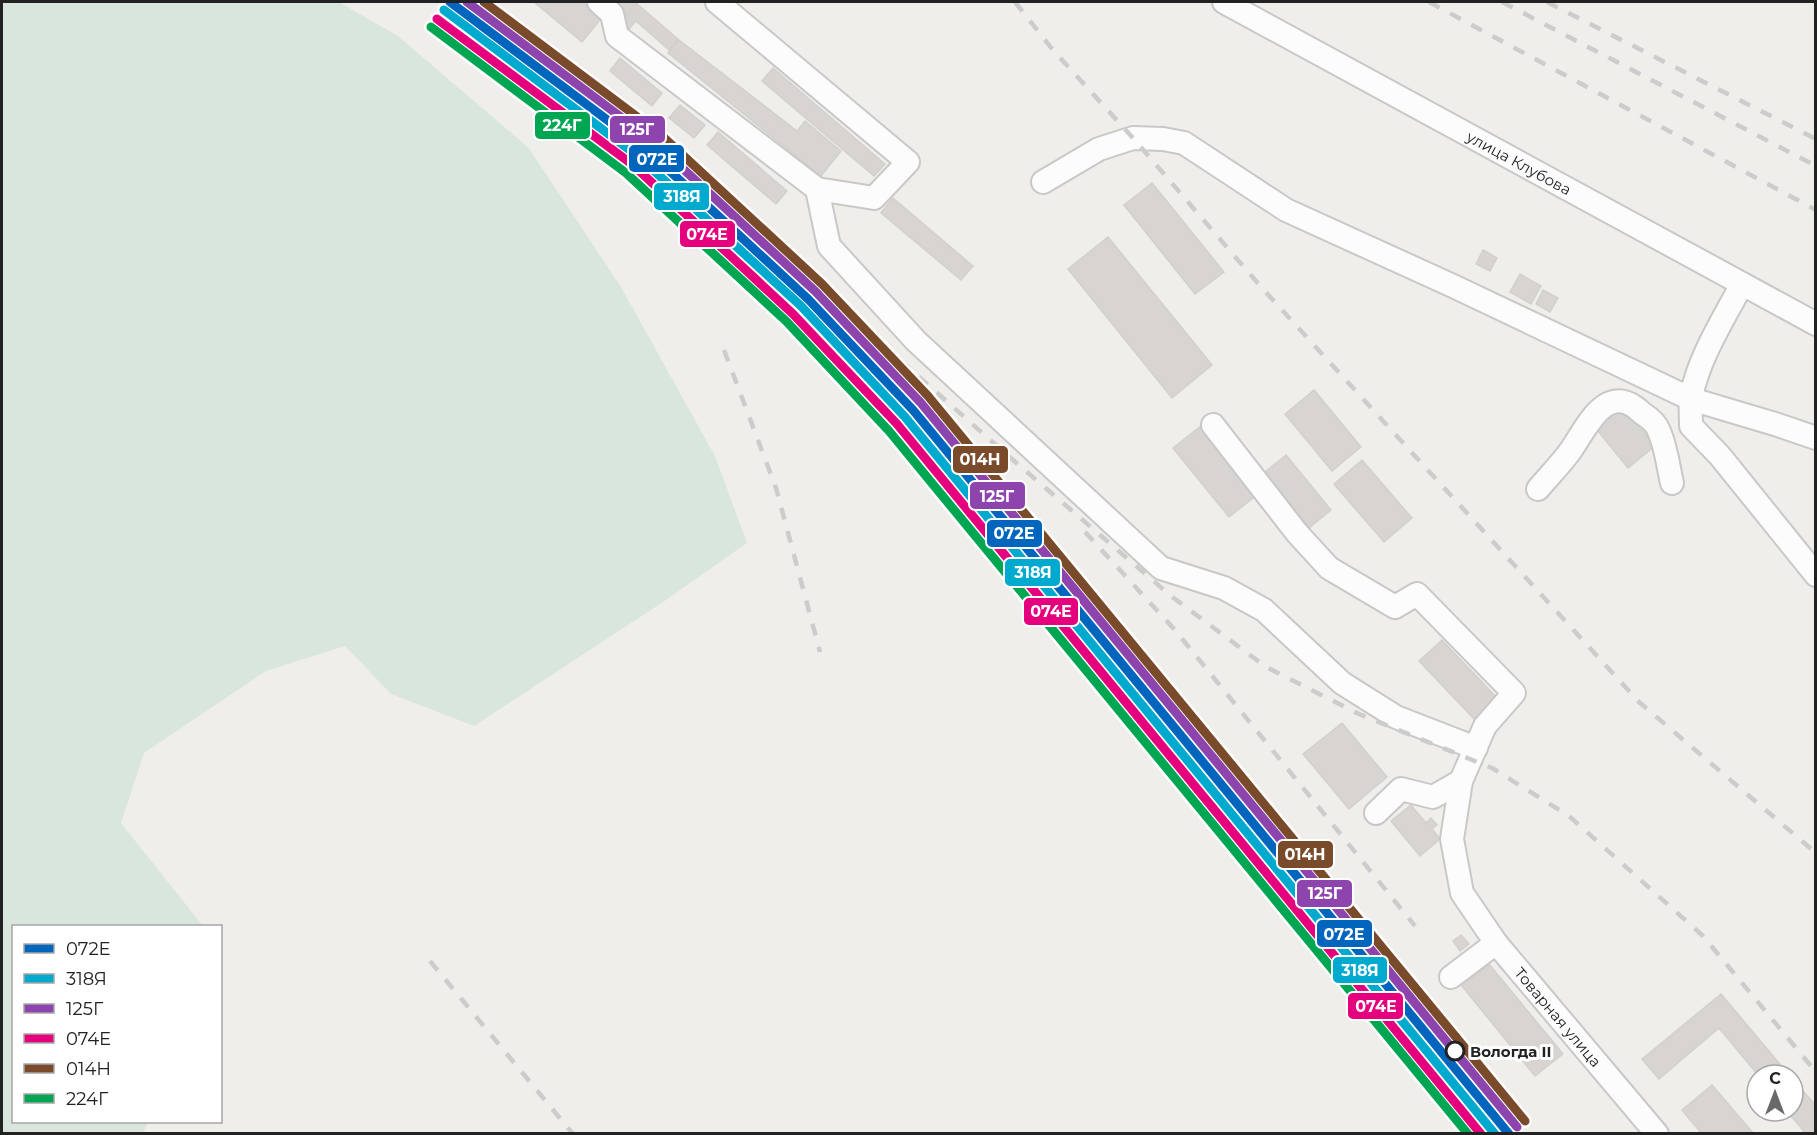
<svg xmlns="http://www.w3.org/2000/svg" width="1817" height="1135" font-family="Montserrat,sans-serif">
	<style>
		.wetland { fill: #d9e6de }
		.building { fill: #d7d4d2; stroke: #d3d0cc; stroke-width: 1.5 }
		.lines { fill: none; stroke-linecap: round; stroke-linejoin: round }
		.minor-casing { stroke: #c9c8c7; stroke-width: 26 }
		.minor { stroke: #fdfcfc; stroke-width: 22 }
		.rail { stroke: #ccc; stroke-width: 4.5; stroke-dasharray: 12 12; stroke-linecap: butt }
		.rail-1-casing { stroke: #fff; stroke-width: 14 }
		.rail-2-casing { stroke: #fff; stroke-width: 14 }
		.rail-3-casing { stroke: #fff; stroke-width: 14 }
		.rail-4-casing { stroke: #fff; stroke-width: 14 }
		.rail-5-casing { stroke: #fff; stroke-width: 14 }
		.rail-6-casing { stroke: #fff; stroke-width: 14 }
		.rail-1 { stroke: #0065bd; stroke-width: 9 }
		.rail-2 { stroke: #00a9ce; stroke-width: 9 }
		.rail-3 { stroke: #8e44ad; stroke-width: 9 }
		.rail-4 { stroke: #e5007d; stroke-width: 9 }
		.rail-5 { stroke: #7a4b2a; stroke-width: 9 }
		.rail-6 { stroke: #00a651; stroke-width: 9 }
		.stop-dot { fill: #fff; stroke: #222; stroke-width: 3 }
		.labels { text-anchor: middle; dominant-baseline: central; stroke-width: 6; stroke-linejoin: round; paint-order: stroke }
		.street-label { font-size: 15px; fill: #222; stroke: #fff }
		.stop-label { font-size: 15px; font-weight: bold; fill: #222; stroke: #fff; text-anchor: start }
		.line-badge { stroke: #fff; stroke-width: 2 }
		.badge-label { font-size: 16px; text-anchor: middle; font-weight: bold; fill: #fff }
	</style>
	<rect width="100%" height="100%" fill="#f0eeeb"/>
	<!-- wetland -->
	<path class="wetland" d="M2,2H339L398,36L528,147L621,287L715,456L747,543L663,602L474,726L391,694L345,646L266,671L144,753L121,823L203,926H14V1122H148L143,1133H2Z"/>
	<!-- building -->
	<path class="building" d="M534,2H586L603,16L582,42Z
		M613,2H638L627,14Z
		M636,3L678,39L669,50L636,21L629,29L620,22Z
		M679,40L797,131L805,121L841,151L821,176L668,53Z
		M620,58L662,93L652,106L610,71Z
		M773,68L885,164L874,176L762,81Z
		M680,105L705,125L694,138L669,118Z
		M718,132L787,191L776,204L707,145Z
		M1152,183L1224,272L1195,294L1124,205Z
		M893,198L973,266L961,280L881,213Z
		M1108,237L1212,365L1172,398L1068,269Z
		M1483,250L1497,258L1490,271L1476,264Z
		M1520,274L1541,286L1531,304L1510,292Z
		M1543,290L1558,298L1550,312L1536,304Z
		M1314,390L1361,447L1332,471L1285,414Z
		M1621,404L1655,446L1628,468L1594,426Z
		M1202,425L1258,494L1229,517L1173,448Z
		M1286,455L1331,510L1309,528L1265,472Z
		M1362,460L1412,518L1384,542L1334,484Z
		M1442,640L1497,698L1474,719L1419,661Z
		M1342,723L1387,777L1349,809L1303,754Z
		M1411,805L1426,823L1431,818L1437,825L1432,829L1440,839L1420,856L1391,821Z
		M1461,935L1469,944L1460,951L1453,941Z
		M1489,964L1563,1054L1535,1076L1462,986Z
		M1721,994L1789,1075H1758L1719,1028L1659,1079L1642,1059Z
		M1793,1079L1816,1106V1134H1806L1787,1111H1793Z
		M1712,1085L1754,1134H1702L1682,1110Z"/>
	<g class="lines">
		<!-- minor casing -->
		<g class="minor-casing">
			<g id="minor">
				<path d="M599,2L612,14L617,36L817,189L829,246L916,341L1161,568L1224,588L1264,610L1342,683L1396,717L1476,748"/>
				<path d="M717,2L908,162L874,198L817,189"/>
				<path id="s1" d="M1224,2L1816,324"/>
				<path d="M1043,182L1099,149L1133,138L1163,139L1184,143L1286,210L1453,286L1691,399L1778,425L1816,438"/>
				<path d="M1742,284C1723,320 1699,357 1691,397C1690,406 1691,416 1691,426L1720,456L1816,575"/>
				<path d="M1213,425L1297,533L1329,568L1395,607L1417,594L1514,693L1485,726L1461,781L1452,839L1462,893L1496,943"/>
				<path d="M1538,489C1549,476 1561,464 1571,450C1587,427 1607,379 1642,413C1648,417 1656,423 1658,429C1666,445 1668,466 1672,483"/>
				<path d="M1376,813L1401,789L1433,797L1461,781"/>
				<path id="s2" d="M1451,977L1496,943L1657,1134"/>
			</g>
		</g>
		<!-- minor -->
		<use href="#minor" class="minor"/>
		<!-- rail -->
		<path class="rail" d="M1015,2L1053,50L1133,138L1262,288L1639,702L1816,853
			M1429,2L1816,210
			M1502,2L1816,166
			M1547,2L1816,139
			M741,260L967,495L1493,1134
			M811,281L1006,454L1171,596L1266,667L1359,714L1492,768L1569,816L1703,936L1816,1072
			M724,350L776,488L820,652
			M1085,532L1175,630L1415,926
			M430,961L573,1134"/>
		<!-- rail-1 casing -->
		<g class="rail-1-casing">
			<path id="rail-1" d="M450,2L646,149L808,299L913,410L1509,1134"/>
		</g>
		<!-- rail-2 casing -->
		<g class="rail-2-casing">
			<path id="rail-2" d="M444,10L639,157L801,306L905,417L1495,1134"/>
		</g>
		<!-- rail-3 casing -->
		<g class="rail-3-casing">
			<path id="rail-3" d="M467,2L653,141L815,291L921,403L1517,1127"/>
		</g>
		<!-- rail-4 casing -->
		<g class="rail-4-casing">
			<path id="rail-4" d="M437,19L633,165L793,314L897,424L1481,1134"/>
		</g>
		<!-- rail-5 casing -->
		<g class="rail-5-casing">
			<path id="rail-5" d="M484,2L660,134L822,284L928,396L1525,1121"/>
		</g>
		<!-- rail-6 casing -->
		<g class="rail-6-casing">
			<path id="rail-6" d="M431,27L626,173L786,321L889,431L1468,1134"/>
		</g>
		<!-- rail-1 -->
		<use href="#rail-1" class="rail-1"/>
		<!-- rail-2 -->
		<use href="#rail-2" class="rail-2"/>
		<!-- rail-3 -->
		<use href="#rail-3" class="rail-3"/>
		<!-- rail-4 -->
		<use href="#rail-4" class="rail-4"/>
		<!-- rail-5 -->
		<use href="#rail-5" class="rail-5"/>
		<!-- rail-6 -->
		<use href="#rail-6" class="rail-6"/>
	</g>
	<!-- markers -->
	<circle class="stop-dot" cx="1455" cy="1051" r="9"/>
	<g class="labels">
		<!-- street labels -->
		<g class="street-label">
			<text stroke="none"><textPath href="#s1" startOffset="336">улица Клубова</textPath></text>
			<text stroke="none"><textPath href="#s2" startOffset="153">Товарная улица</textPath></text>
		</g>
		<!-- stop labels -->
		<g class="stop-label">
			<text x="1470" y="1051">Вологда II</text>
		</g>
	</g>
	<g class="line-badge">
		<rect x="534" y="111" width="57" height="29" rx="6" fill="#00a651"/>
		<rect x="609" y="115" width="57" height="29" rx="6" fill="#8e44ad"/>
		<rect x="628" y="144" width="57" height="29" rx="6" fill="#0065bd"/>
		<rect x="653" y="182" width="57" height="29" rx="6" fill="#00a9ce"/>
		<rect x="679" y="220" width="57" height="28" rx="6" fill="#e5007d"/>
		<rect x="952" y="445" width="57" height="29" rx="6" fill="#7a4b2a"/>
		<rect x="969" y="481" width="57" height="29" rx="6" fill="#8e44ad"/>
		<rect x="986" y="519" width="57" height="29" rx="6" fill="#0065bd"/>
		<rect x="1004" y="558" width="57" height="29" rx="6" fill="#00a9ce"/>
		<rect x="1023" y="597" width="56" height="29" rx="6" fill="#e5007d"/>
		<rect x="1277" y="840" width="57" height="29" rx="6" fill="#7a4b2a"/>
		<rect x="1296" y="879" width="57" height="29" rx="6" fill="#8e44ad"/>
		<rect x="1316" y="919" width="57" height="29" rx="6" fill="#0065bd"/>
		<rect x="1332" y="956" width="56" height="28" rx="6" fill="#00a9ce"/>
		<rect x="1347" y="992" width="57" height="28" rx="6" fill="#e5007d"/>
	</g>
	<g class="badge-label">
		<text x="562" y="131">224Г</text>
		<text x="637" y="135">125Г</text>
		<text x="657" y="165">072Е</text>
		<text x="682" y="202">318Я</text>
		<text x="707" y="240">074Е</text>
		<text x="980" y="465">014Н</text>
		<text x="997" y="502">125Г</text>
		<text x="1014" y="539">072Е</text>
		<text x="1033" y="578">318Я</text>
		<text x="1051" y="617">074Е</text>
		<text x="1305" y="860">014Н</text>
		<text x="1325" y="899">125Г</text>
		<text x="1344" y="940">072Е</text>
		<text x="1360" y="976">318Я</text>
		<text x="1376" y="1012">074Е</text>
	</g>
	<!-- border -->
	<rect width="1817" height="1135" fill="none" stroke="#222222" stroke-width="6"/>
	<!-- legend -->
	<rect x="12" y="925" width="210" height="198" fill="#ffffff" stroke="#a7a7a7" stroke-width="1.5"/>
	<rect x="24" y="944" width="30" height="9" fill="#0065bd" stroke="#a7a7a7" stroke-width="1.5"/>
	<text x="66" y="955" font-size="18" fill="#222222">072Е</text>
	<rect x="24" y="974" width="30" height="9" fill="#00a9ce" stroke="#a7a7a7" stroke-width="1.5"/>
	<text x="66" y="985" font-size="18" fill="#222222">318Я</text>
	<rect x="24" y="1004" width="30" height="9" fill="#8e44ad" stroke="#a7a7a7" stroke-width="1.5"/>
	<text x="66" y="1015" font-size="18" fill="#222222">125Г</text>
	<rect x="24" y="1034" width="30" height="9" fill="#e5007d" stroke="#a7a7a7" stroke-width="1.5"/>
	<text x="66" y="1045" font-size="18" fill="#222222">074Е</text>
	<rect x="24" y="1064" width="30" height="9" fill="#7a4b2a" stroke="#a7a7a7" stroke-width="1.5"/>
	<text x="66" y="1075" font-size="18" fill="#222222">014Н</text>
	<rect x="24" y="1094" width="30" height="9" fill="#00a651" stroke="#a7a7a7" stroke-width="1.5"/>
	<text x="66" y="1105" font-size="18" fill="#222222">224Г</text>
	<!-- north arrow -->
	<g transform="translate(1775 1093)"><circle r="28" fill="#ffffff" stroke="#a7a7a7" stroke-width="1.5"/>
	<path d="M0-4.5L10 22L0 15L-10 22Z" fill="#6a6968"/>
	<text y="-9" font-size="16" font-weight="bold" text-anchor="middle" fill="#222222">С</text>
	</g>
</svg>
